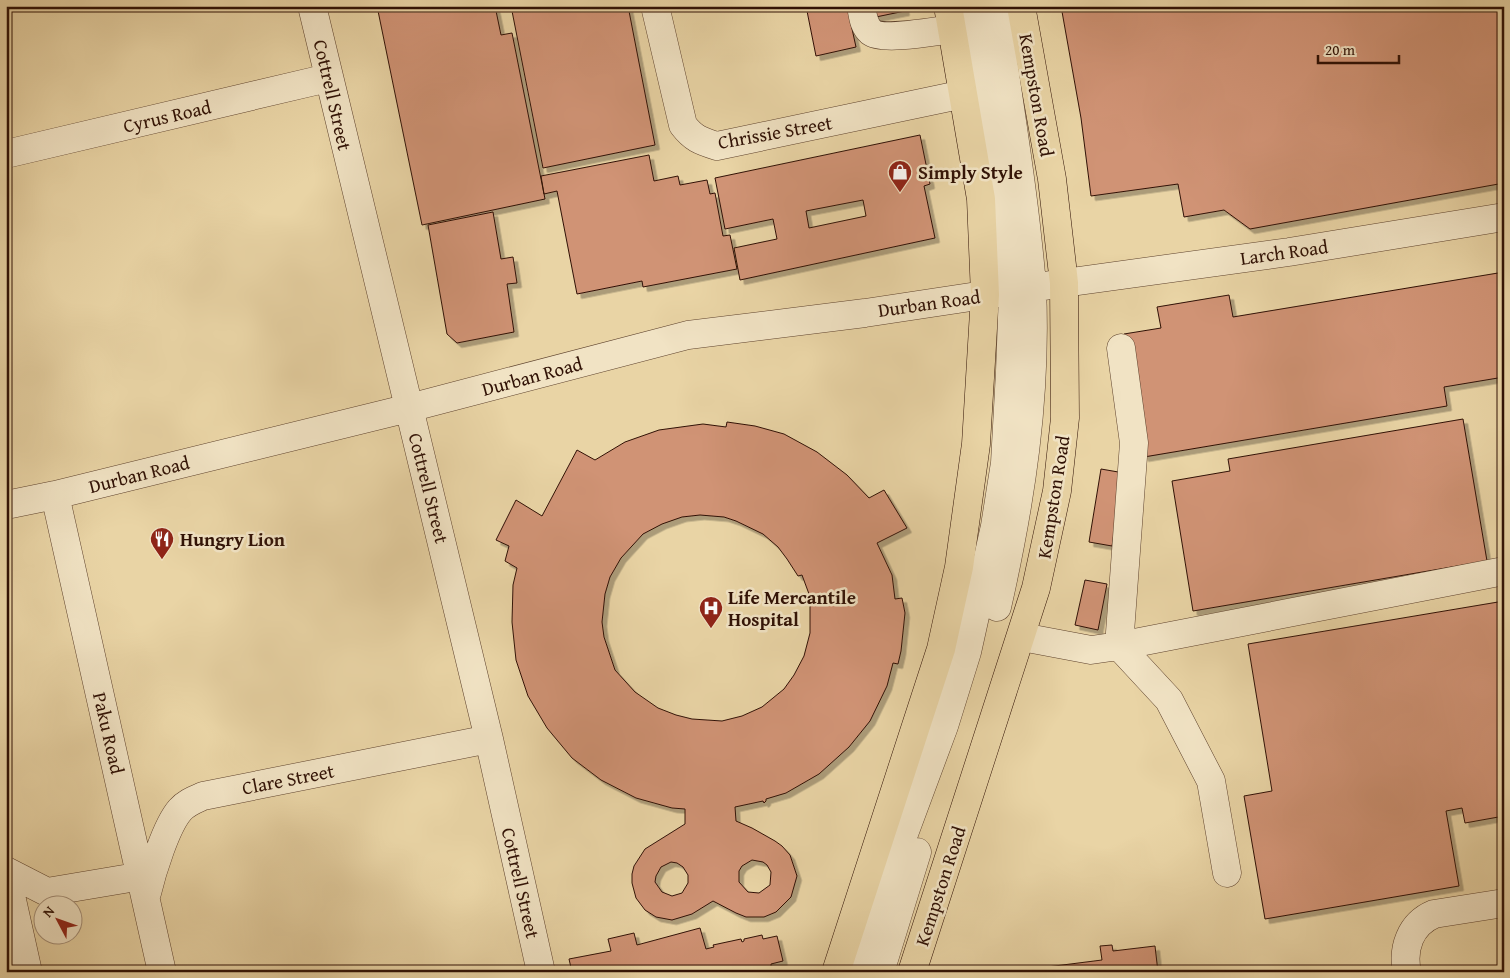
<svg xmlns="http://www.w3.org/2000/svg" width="1510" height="978" font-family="'Gentium Book Plus',serif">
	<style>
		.building { fill: #d09375; stroke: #301105; fill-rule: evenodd; filter: url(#shadow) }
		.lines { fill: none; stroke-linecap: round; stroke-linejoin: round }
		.minor-casing { stroke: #5e422d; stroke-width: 29 }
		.major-casing { stroke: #301105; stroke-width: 29 }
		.minor { stroke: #f1e3c4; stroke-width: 28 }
		.major { stroke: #e9d4a5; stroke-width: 28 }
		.labels { text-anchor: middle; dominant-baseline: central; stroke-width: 5; stroke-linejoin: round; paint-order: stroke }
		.street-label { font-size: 19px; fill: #301105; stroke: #f1e3c4 }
		.poi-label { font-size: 19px; font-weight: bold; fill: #301105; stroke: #f1e3c4; text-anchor: start }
	</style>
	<defs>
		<filter id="shadow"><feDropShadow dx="4.5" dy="4.5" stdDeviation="0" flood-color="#0004"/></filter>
	</defs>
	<rect width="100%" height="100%" fill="#e9d4a5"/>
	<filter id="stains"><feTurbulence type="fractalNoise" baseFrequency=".004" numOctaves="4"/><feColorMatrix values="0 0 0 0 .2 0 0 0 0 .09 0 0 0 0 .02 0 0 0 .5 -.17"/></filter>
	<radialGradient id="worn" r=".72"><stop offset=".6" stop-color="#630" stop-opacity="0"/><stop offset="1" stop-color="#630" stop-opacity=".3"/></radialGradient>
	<!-- building -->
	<path class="building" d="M377,6H495L501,35L512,33L545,199L422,225Z
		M511,6H628L655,145L543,168Z
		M806,6H847L856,47L816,56Z
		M868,6H904L905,11L871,18Z
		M1061,6H1504V183L1250,229L1224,210L1184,217L1178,184L1091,196L1081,118Z
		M920,135L930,184L924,186L935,238L740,280L734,248L777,239L773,219L725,229L715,178ZM863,200L866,216L809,228L806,211Z
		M649,155L654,181L678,176L680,185L707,180L710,194L715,193L723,236L730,235L737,269L643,287L642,281L577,294L557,191L544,194L541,176Z
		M493,212L501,259L513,257L517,283L507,284L514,332L457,343L447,334L428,225Z
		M1504,272V377L1444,387L1447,406L1144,457L1124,334L1161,328L1157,307L1229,295L1233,317Z
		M1463,419L1487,561L1193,611L1172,481L1230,471L1228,459Z
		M727,422L755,426L784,434L817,452L847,475L869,498L884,490L907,528L877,543L892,575L895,599L902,598L905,613L901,651L898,664L893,663L887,686L870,721L849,747L819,774L786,793L766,799V801L764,803L763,801L735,807L736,821L752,828L775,841L782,846L790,855L797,876L791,897L776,912L764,917H746L736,913L713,901L692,914L672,920L656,917L645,910L636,898L632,883V874L634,866L645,849L685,824V809L672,808L636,798L601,780L572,758L547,728L528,696L516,660L512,622L513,585L517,568L505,561L509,546L496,540L516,500L542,516L577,450L595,460L625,442L659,430L703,424L726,427ZM700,515L724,517L736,521L763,534L778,547L787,559L798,576L802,575L809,594L810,606V633L804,656L794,675L784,689L762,707L742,716L722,721L692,719L676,715L658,708L635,692L615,670L604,637L602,622L605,594L610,577L621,558L643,534L662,524L682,517ZM752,860L763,862L767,865L771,872L770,885L759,893L748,892L739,882V871L742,866ZM671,862L677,863L683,867L688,875V883L682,893L672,896L662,892L655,882L656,876L661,867Z
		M1101,469L1124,473L1112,546L1089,542Z
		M1085,580L1107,584L1098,630L1075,625Z
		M1504,601V816L1465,823L1462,808L1446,811L1459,886L1265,919L1244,796L1272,791L1248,644Z
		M700,928L706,949L714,947L713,945L741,939L742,942L744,941V939L762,935L763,939L777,936L783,961L771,964V969L774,968V972H572L569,959L611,951L608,939L634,933L637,945Z
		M1112,945L1113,951L1155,946L1158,972H1031V969L1102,960L1100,946Z"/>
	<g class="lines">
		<!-- minor casing -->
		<g class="minor-casing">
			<path id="minor" d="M312,6L489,739L541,972
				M655,6L683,125C693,138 700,141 717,146L964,94
				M861,6C863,15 863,25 871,32C882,41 936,31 953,29
				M996,6C1005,83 1019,158 1027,235C1029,253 1031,270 1032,288C1037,397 1021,501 997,607
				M6,154L328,78
				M1121,348L1134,443L1119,646L1504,571
				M55,495L162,972
				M6,505L55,495L409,408L688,335L865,313L1064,283L1289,252L1504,217
				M1022,637L1091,650L1119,646L1169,700L1211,781L1227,873
				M6,871L47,892L142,876
				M6,873L28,972
				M147,893C152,872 166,826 180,810C186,803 194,800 203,796L489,739
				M857,972L876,909L944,726L967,652L995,526L1005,463L1010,371L1013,291L999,171L972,6
				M880,972L917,852
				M1407,972C1402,949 1410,924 1434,914L1504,903"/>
		</g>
		<!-- major casing -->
		<g class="major-casing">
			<path id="major" d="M836,972L941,649L959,567L976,444L985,295L981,199L948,6
				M912,972L1036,588L1057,491L1065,418L1064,283L1052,179L1021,6"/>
		</g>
		<!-- minor -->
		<use href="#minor" class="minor"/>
		<!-- major -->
		<use href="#major" class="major"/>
	</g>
	<!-- icons -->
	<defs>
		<g id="shop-pin" transform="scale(1.25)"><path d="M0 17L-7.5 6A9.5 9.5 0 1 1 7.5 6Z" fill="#8f2418" stroke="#f1e3c4"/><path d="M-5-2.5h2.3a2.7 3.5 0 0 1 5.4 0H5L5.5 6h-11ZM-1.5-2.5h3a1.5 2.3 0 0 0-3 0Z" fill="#fff"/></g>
		<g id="restaurant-pin" transform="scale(1.25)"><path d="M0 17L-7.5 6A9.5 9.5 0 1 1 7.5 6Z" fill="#8f2418" stroke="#f1e3c4"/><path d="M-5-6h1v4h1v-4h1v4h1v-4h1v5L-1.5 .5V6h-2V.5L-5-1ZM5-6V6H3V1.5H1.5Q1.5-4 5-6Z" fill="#fff"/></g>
		<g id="hospital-pin" transform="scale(1.25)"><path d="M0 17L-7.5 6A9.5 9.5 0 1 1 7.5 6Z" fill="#8f2418" stroke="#f1e3c4"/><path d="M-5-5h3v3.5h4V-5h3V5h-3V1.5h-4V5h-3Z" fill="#fff"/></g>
	</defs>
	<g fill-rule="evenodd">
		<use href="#shop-pin" x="900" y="172"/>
		<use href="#restaurant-pin" x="162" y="539"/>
		<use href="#hospital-pin" x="711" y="608"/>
	</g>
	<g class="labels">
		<!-- street labels -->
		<g class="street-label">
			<text transform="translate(333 95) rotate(77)">Cottrell Street</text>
			<text transform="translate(1037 95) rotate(80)">Kempston Road</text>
			<text transform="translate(167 116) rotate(-13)">Cyrus Road</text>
			<text transform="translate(775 132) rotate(-10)">Chrissie Street</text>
			<text transform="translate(1284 252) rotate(-8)">Larch Road</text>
			<text transform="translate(929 303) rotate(-8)">Durban Road</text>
			<text transform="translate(532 376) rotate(-15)">Durban Road</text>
			<text transform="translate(139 474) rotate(-14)">Durban Road</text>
			<text transform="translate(429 488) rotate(76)">Cottrell Street</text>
			<text transform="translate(1053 497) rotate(-81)">Kempston Road</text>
			<text transform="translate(109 733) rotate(77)">Paku Road</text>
			<text transform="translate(288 779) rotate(-11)">Clare Street</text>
			<text transform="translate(521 883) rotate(77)">Cottrell Street</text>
			<text transform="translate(940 886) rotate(-72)">Kempston Road</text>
		</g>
		<!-- poi labels -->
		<g class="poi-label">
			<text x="918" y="172">Simply Style</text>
			<text x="180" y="539">Hungry Lion</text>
			<text x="728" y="597">Life Mercantile<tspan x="728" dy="22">Hospital</tspan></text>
		</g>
	</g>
	<!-- margin -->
	<rect width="1510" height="978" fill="none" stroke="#e9d4a5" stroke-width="25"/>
	<rect x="8" y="8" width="1495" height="963" fill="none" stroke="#301105" stroke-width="2.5"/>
	<rect x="12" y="12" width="1485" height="953" fill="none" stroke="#301105"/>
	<!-- north arrow -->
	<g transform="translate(58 920) rotate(311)"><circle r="24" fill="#f1e3c4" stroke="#a48f78"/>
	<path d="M0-4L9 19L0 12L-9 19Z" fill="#8f2418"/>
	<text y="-8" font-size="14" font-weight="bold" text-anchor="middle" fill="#301105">N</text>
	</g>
	<!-- scale -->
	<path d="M1318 55v8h81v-8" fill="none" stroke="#301105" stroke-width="2.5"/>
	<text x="1325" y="55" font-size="15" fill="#301105" stroke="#f1e3c4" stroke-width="4" paint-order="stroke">20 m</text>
	<rect width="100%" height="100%" filter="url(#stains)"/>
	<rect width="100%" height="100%" fill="url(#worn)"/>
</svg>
